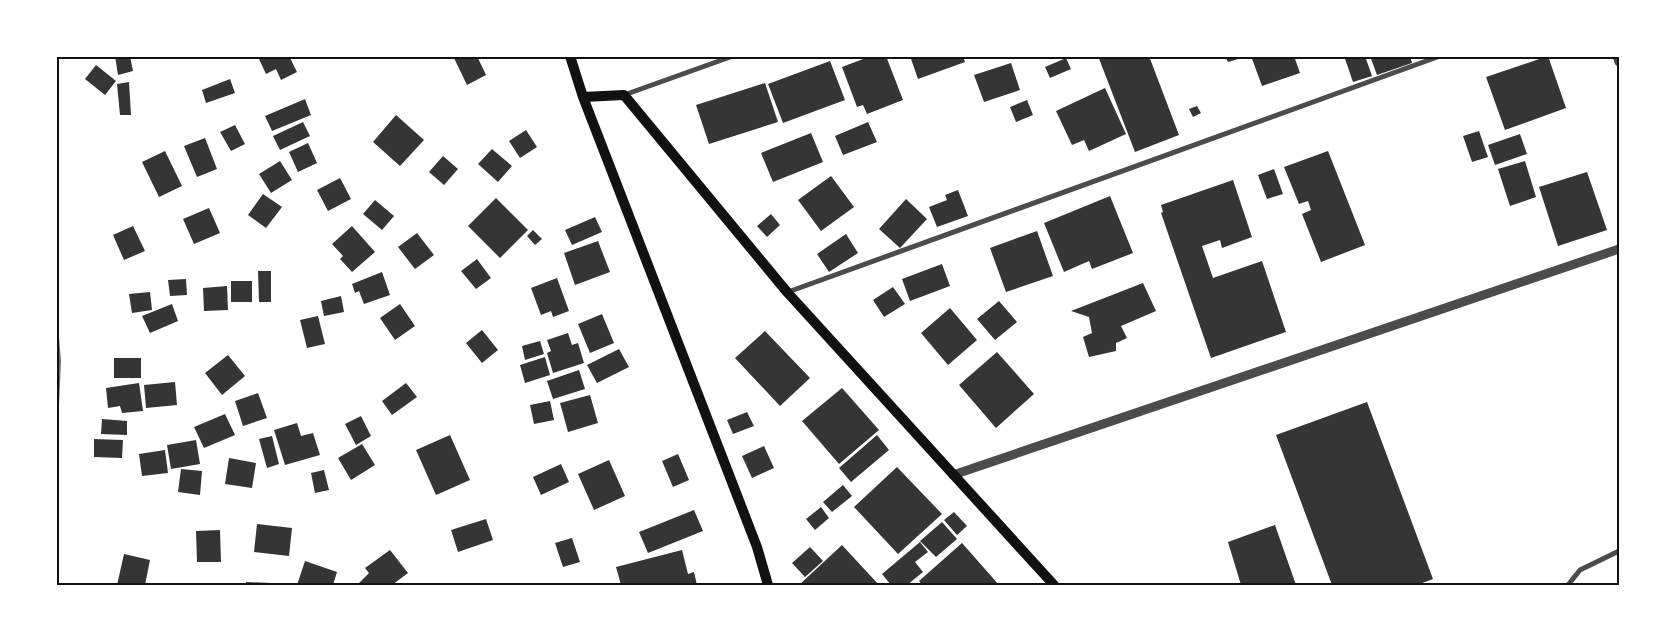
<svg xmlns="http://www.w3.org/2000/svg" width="1675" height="641" font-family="'Sofia Sans Condensed',sans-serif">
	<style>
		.building { fill: #353535 }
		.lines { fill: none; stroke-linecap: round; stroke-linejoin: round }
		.minor { stroke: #4c4c4c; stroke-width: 5 }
		.tertiary { stroke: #4c4c4c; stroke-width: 9 }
		.secondary { stroke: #111; stroke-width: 10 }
		.rail { stroke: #707070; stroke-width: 4 }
		.neatline { fill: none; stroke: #111; stroke-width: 2 }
	</style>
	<rect width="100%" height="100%" fill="#fff"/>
	<!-- building -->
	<path class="building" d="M115,56H130L133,71L118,75Z
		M265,56H289L297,72L281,80L276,69L266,74L259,59Z
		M453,56H477L486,75L467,85Z
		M871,56H886L903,100L867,114L863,105L857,107L842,67Z
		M910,56H963L965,62L918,79Z
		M1098,56H1149L1179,135L1135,152Z
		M1225,56H1245V57L1228,62Z
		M1251,56H1294L1300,73L1262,86Z
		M1344,56H1365L1372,76L1353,82Z
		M1370,56H1410L1412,63L1377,75Z
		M1548,56L1566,108L1505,130L1486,77Z
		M1066,58L1071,69L1050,78L1045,67Z
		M830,61L845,100L783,123L768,84Z
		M1011,63L1020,90L984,102L974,75Z
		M96,65L116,81L105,95L85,79Z
		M230,79L235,93L206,103L202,90Z
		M129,82L131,115H120L117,84Z
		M765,83L778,122L709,144L696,105Z
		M1105,88L1126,134L1089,151L1084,140L1072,145L1056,111Z
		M305,99L311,115L272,131L265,116Z
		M1027,100L1033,115L1016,122L1010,107Z
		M1197,106L1201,113L1193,117L1189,109Z
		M396,115L424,140L400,166L373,142Z
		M303,122L310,136L280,150L273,136Z
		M868,122L877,142L843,155L835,136Z
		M235,125L245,144L231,151L220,132Z
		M526,130L537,147L520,158L509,141Z
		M1479,131L1488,157L1472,162L1463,136Z
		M811,133L823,162L773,182L761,153Z
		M1520,134L1527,154L1495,165L1488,145Z
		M205,138L217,169L197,177L184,146Z
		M308,143L317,163L298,172L289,152Z
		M492,149L512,166L498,182L478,164Z
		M165,151L182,186L159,197L142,162Z
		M1328,151L1365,245L1321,262L1302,214L1311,210L1308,201L1299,204L1284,167Z
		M443,156L458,169L444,185L429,172Z
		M280,161L292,180L271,193L259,174Z
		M1525,161L1536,197L1510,206L1498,169Z
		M1274,169L1283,194L1267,199L1258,175Z
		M1587,172L1607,230L1558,246L1539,187Z
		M831,176L854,207L821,231L798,200Z
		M340,178L351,199L328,211L317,190Z
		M1233,180L1252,237L1222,248L1220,240L1202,246L1213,278L1262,261L1286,332L1211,358L1161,213L1163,212L1161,205Z
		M958,190L968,216L937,227L929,207L947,200L945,195Z
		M263,194L282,207L266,228L248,215Z
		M1110,196L1133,253L1092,269L1089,261L1064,272L1044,223Z
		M496,198L528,230L500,258L468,226Z
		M906,199L927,219L900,248L879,229Z
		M375,200L394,216L382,230L363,214Z
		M209,208L220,233L194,244L183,219Z
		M771,214L780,225L767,237L757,226Z
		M595,217L602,232L572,245L565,230Z
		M133,226L145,251L124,260L113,235Z
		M352,226L375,252L352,272L340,259L343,256L332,244Z
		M533,230L542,239L535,245L527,236Z
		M1037,231L1053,276L1006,292L990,248Z
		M417,233L434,255L415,269L398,247Z
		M846,234L858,253L829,272L817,254Z
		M598,241L610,272L575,285L564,253Z
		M477,259L491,278L476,289L461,271Z
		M942,264L950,286L910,301L902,279Z
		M258,271H271V302H259Z
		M382,272L390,295L364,304L359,291L355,293L352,284Z
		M557,278L569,311L553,317L551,311L541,315L531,288Z
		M186,279L187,295L170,296L168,280Z
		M231,281H252V302H231Z
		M1143,283L1156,311L1121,326L1127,338L1116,343V351L1089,357L1083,337L1092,333L1089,317L1071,311Z
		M227,286L228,310L204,311L203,288Z
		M893,287L905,304L884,317L873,300Z
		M150,292L152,310L132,313L129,294Z
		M341,296L344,312L324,316L321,301Z
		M999,301L1017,322L995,340L977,319Z
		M172,304L178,321L150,333L142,316Z
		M400,304L415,326L395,340L380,318Z
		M950,308L977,340L948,365L921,333Z
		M602,314L614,343L590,353L578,324Z
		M318,316L325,344L307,348L300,320Z
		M482,330L498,350L482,363L466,343Z
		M765,331L810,378L780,406L735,358Z
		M568,333L572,345L578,343L584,363L553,373L547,353L551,351L547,340Z
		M540,341L544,354L525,360L522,346Z
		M619,349L629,367L597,383L587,365Z
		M997,352L1034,394L996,428L959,385Z
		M228,355L245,376L222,395L205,373Z
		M545,357L550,375L525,383L520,365Z
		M114,358H141V378H114Z
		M579,370L585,389L553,399L547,381Z
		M175,382L177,405L146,408L144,385Z
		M139,383L143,411L122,413L120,406L108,408L106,388Z
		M406,383L417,397L392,415L382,401Z
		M842,388L879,430L839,464L802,421Z
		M258,393L267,418L243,426L235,401Z
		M590,395L598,423L568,432L560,403Z
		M550,401L554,420L534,424L530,405Z
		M1367,402L1433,579L1417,585H1332L1276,435Z
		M747,412L754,426L733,434L727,420Z
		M225,414L235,435L204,448L194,427Z
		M361,416L371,436L356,445L345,424Z
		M102,419L127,421V435L101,434Z
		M297,423L301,436L313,433L320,455L285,465L274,430Z
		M450,435L470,480L436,495L416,450Z
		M877,435L889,450L851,482L839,468Z
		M272,436L279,464L267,468L259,439Z
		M94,439L123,440L122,458L94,457Z
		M196,440L200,464L171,469L167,445Z
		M362,444L375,465L351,480L338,458Z
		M764,446L774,468L752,478L742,456Z
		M165,450L168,473L142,476L139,454Z
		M678,454L689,480L673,487L662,461Z
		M229,458L256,463L252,488L225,484Z
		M609,460L625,496L594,510L578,474Z
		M561,464L569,482L541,495L533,477Z
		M897,467L942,514L898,554L854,507Z
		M181,469L202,471L200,495L178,492Z
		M324,470L329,490L315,493L311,473Z
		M843,485L852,496L832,512L823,502Z
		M821,507L829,518L815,530L806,519Z
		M694,510L703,531L648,553L639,532Z
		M954,512L967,526L957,535L944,520Z
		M486,519L493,540L458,552L451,530Z
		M942,522L957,539L936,557L920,541Z
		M257,524L292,528L289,556L254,552Z
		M1275,525L1296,585H1241L1228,542Z
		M220,530L221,562H197L196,531Z
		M572,538L580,562L563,567L555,543Z
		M920,542L928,552L915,562L923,572L907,585H891L882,574Z
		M962,543L999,585H922L919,581Z
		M842,545L879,585H799Z
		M810,547L823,561L805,577L792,563Z
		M390,550L408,573L392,585H357L369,573L365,568Z
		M682,550L688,574L694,572L697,585H621L616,567Z
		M124,554L150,560L145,585H117Z
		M305,561L337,572L333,585H297Z
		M246,582L271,583V585H246Z"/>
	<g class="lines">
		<!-- minor -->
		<path class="minor" d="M624,95L733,56
			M788,292L1440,56
			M1568,585L1580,570L1619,551"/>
		<!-- tertiary -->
		<path class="tertiary" d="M1617,56L1619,62
			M953,475L1619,249"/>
		<!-- secondary -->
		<path class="secondary" d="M570,56L583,97L757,547L768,585
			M583,97L624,95L787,292L1054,585"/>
		<!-- rail -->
		<path class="rail" d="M56,325L59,361L56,428"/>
	</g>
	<!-- border -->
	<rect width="1675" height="641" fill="none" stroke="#ffffff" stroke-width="115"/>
	<rect x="58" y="58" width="1560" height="526" class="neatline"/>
</svg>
